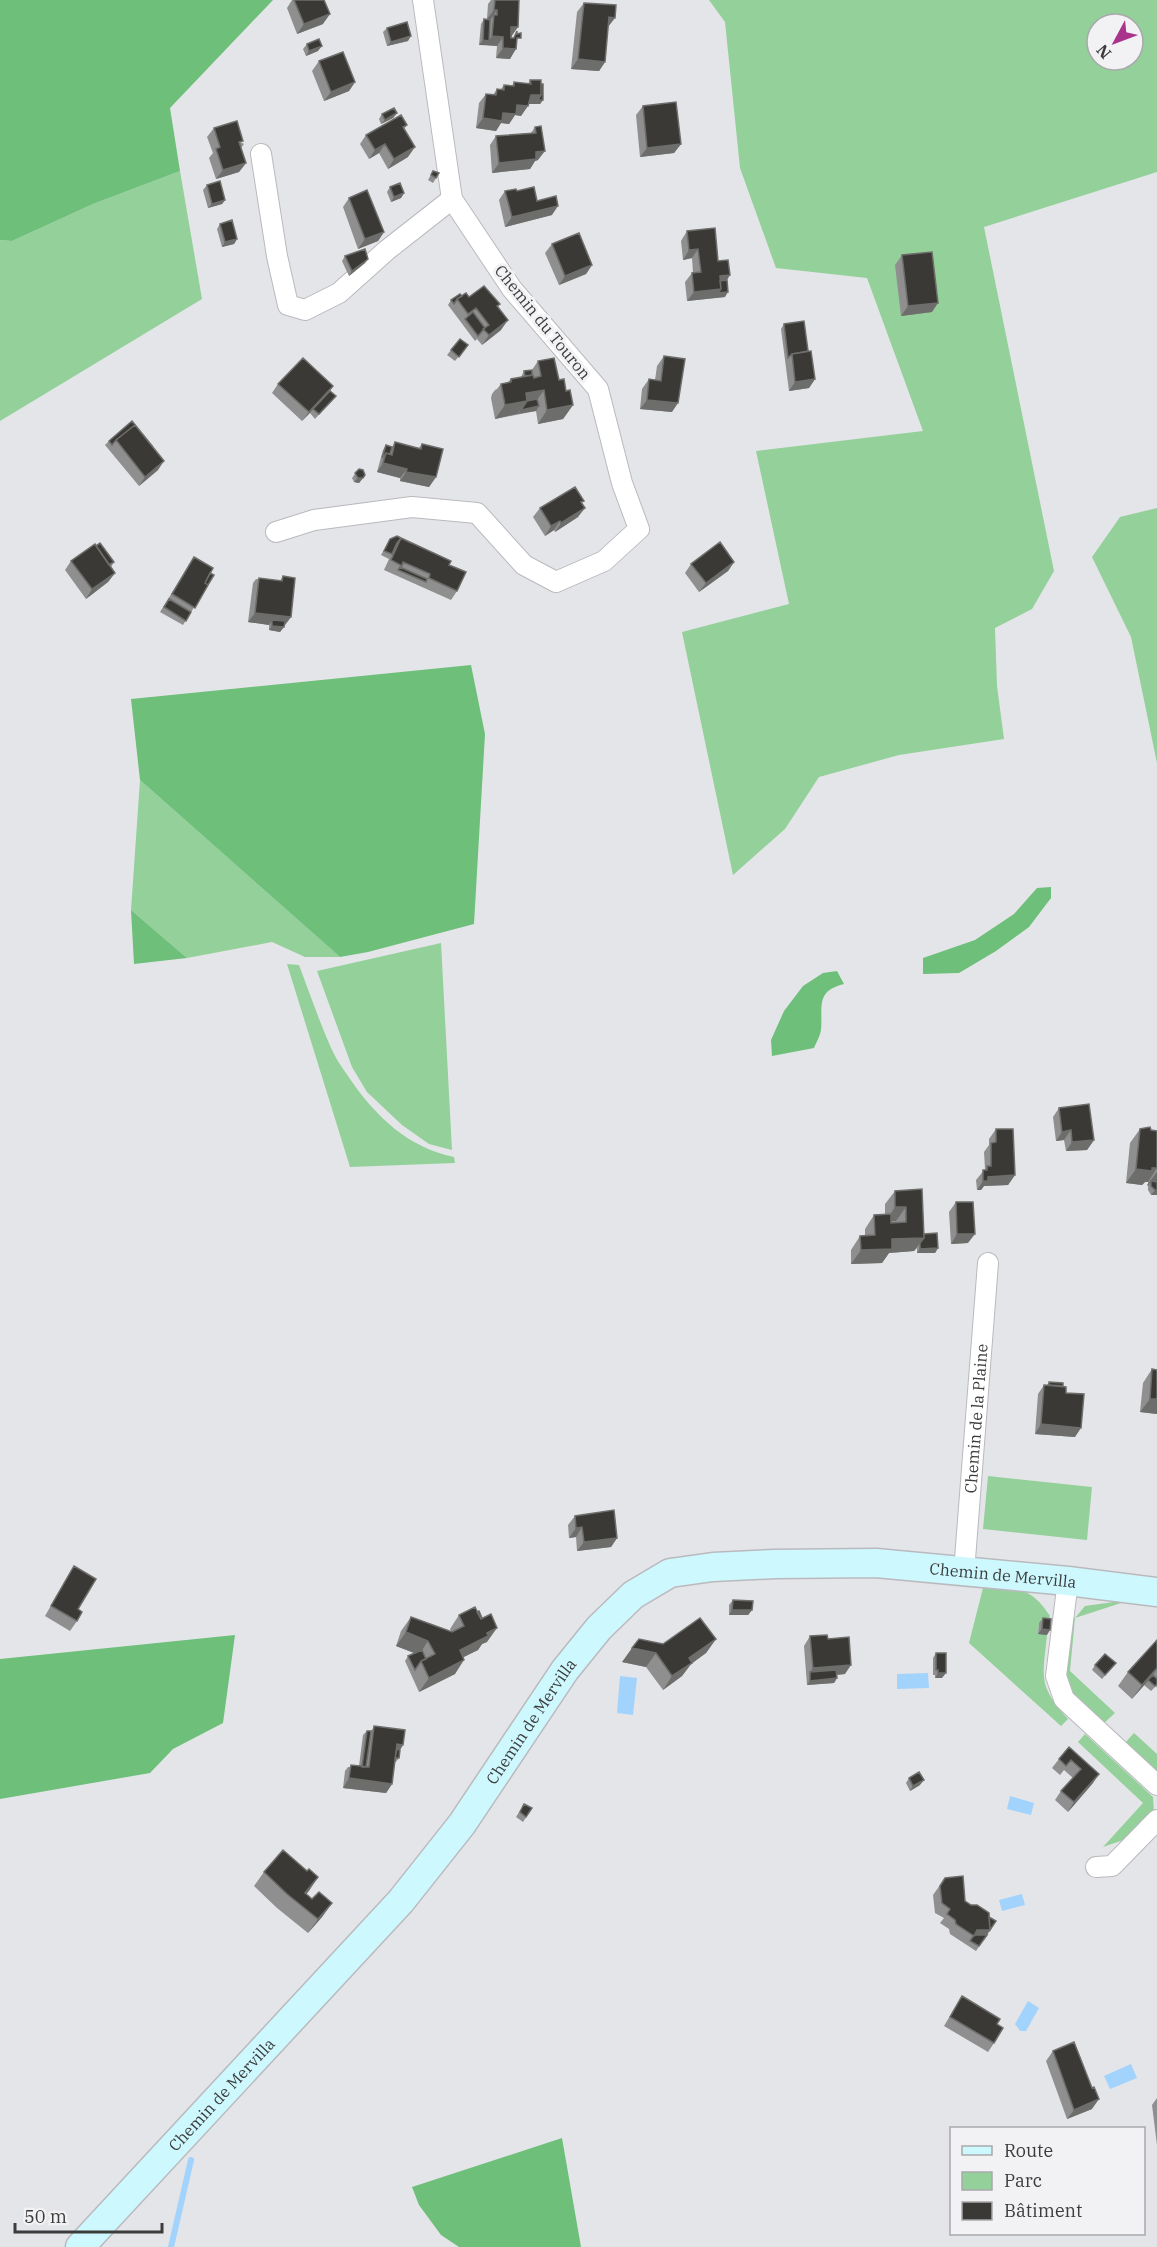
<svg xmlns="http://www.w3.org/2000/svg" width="1157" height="2247" font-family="'IBM Plex Serif',serif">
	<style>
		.green { fill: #93d09a; fill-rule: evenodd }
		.forest { fill: #6dbf7a }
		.water { fill: #a2d3fd }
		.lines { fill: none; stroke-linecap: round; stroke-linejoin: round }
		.stream { stroke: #a2d3fd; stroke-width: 6 }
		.street-casing { stroke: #bababe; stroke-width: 22 }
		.secondary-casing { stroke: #bababe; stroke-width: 31 }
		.street { stroke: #fff; stroke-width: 20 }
		.secondary { stroke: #cdf8fe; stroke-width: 28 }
		.wall { fill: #8f8f8f }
		.shaded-wall { fill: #6d6d6b }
		.building { fill: #3a3936; stroke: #6d6d6b; stroke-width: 1.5 }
		.labels { text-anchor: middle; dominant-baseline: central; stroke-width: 6; stroke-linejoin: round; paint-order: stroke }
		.street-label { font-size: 16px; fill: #3c3c3d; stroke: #f2f2f5 }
	</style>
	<rect width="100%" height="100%" fill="#e4e5e8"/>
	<!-- green -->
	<path class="green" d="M709,0H1157V172L984,227L1054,571L1032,609L995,628L997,686L1004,739L899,755L819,777L785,829L733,875L682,632L789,604L756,451L923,431L867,278L776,268L740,168L725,22ZM1097,24H1133V60H1097Z
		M180,171L202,299L0,421V240L12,241L93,204Z
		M1157,508V763L1131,637L1092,557L1120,517Z
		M140,780L340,957H305L272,942L187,958L131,910Z
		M441,943L452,1150L429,1144L402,1125L367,1092L352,1067L317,971Z
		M287,964L299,965C310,994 320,1024 333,1052C337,1061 344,1070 350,1079C376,1117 409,1148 454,1157L455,1163L350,1167Z
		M988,1476L1092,1487L1087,1540L983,1529Z
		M984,1584C1016,1589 1031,1586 1050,1616L1048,1624L1039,1623L1038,1633L1047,1635C1043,1677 1037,1685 1068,1719L1061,1726L969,1643Z
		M1121,1601V1603L1075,1618L1070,1671L1115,1713L1103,1724L1069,1694L1063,1676L1069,1618H1075L1085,1606Z
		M1134,1733L1157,1754V1773L1124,1744Z
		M1085,1734L1153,1797L1154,1813L1132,1837L1103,1847L1143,1803L1078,1742Z"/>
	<!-- forest -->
	<path class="forest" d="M0,0H273L170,108L180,171L93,204L12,241L0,240Z
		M471,665L485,734L474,924L368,952L340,957L140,780L131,699Z
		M1051,887V898L1029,927L996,951L959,973L923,974V958L975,940L1014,914L1037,888Z
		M131,910L187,958L134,964Z
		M837,971L844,984C815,991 823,1007 821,1030C820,1036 816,1043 814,1048L772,1056L771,1040L784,1011L803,986L823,973Z
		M235,1635L223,1723L173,1749L150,1773L0,1799V1659Z
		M562,2138L581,2247H459L441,2235L419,2205L412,2187Z"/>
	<!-- water -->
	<path class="water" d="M928,1673L929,1688L897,1689V1674Z
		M620,1676L637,1678L633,1715L617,1713Z
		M1010,1796L1034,1803L1031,1815L1007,1809Z
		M1022,1894L1025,1905L1002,1911L999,1900Z
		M1028,2001L1039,2008L1026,2031H1020L1015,2024Z
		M1131,2064L1137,2078L1110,2089L1104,2076Z"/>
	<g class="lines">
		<!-- stream -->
		<path class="stream" d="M171,2247L191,2160"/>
		<!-- street casing -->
		<g class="street-casing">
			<g id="street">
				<path d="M261,154L277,256L288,305L305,310L339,293L387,250L452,199"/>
				<path d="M276,532L314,520L412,507L477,513L524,565L556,582L604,561L639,529L622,483L598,389L512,289L452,199L423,0"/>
				<path id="s1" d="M964,1572L988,1263"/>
				<path d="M1068,1581L1056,1676L1064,1699L1157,1785"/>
				<path d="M1096,1867L1112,1866L1157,1820"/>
			</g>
		</g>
		<!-- secondary casing -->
		<g class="secondary-casing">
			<g id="secondary">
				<path id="s2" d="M80,2247L401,1901L462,1824L565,1670L599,1628L633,1595L670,1573L713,1567L775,1564L876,1563L1068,1581L1157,1592"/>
			</g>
		</g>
		<!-- street -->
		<use href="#street" class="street"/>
		<!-- secondary -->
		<use href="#secondary" class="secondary"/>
	</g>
	<!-- wall -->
	<path class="wall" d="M292,0H324L323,24L297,34L287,8Z
		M491,0H519L511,37V38H513L517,31V43L510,59L496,58L497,46L479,45L481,24L484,19H491H487L488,4Z
		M584,3L605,62L599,71L571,69L577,12Z
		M387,28L408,41L387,46L383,32Z
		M307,44L318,51L306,56L303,49Z
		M319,61L355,82L349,91L324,101L312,71Z
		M530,80L543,100L540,104H528L521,116L515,115L509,124L501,123L496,131L476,128L479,103L486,94L493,95L497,89H501L504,85L512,86L514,82L528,84Z
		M643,106L681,144L674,153L640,157L636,115Z
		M397,113L393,118L381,124L379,119L382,114Z
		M407,125L404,129L408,157L388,169L379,153L369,159L360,144L366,135Z
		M535,127L538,160L535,161L530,169L492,173L490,145L496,136L531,133Z
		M214,128L244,144L241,148L246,163L239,172L216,179L209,158L213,153L207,137Z
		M433,171L436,178L433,183L428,180Z
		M207,185L225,200L222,204L208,208L203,190Z
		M390,187L404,193L401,198L391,202L387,192Z
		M505,191H517L537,201L552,215L505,227L499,200Z
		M349,198L384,232L378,241L358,249L343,207Z
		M220,224L237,239L234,244L222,247L217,229Z
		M687,231L718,261L727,280L725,297L687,301L685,282L692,273H693L692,258L683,260L681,241Z
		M552,244L592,265L586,274L559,285L545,253Z
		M902,255L932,312L901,316L895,265Z
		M345,256L368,259L365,263L349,276L342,261Z
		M462,296L500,304L498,307L501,330L482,345L477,339L475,341L448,305L451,300Z
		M784,324L815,379L809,388L789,391L781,329Z
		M460,339L468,345L455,361L447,355Z
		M664,356L672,412L640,409L642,389L649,379L655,380L657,366Z
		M538,361L559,380L573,405L563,419L538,424L536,411L495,419L491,398L492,394L495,390L497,389L501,384L508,382L511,379L521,377L524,371L532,370Z
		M278,384L333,386L330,391L336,396L315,419L310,413L302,421L272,393Z
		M132,421L158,470L139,486L105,445L109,441Z
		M395,442L419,448L422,444L436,477L429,487L400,481V478L377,472L383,450L386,445L392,447Z
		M359,469L365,475L359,483L354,482L352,478Z
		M582,504L578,517L555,532L554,530L545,536L533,517L540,508Z
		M397,536L449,565L457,591L451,600L384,570L389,559L381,555L390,539Z
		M194,557L210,573L208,585L183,625L160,612Z
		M71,561L114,562L111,567L115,573L108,582L86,599L65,570Z
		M734,562L728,571L699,592L685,573L691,564Z
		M283,576L291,617L280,632L269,630V625L248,622L253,583L256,579L280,581Z
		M1059,1108L1094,1140L1087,1150L1066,1151L1064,1140L1056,1141L1053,1117Z
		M996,1129L1015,1175L1008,1185L984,1186L981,1190H977L976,1180L985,1169L984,1152L989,1145V1139Z
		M1140,1129L1157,1131V1195H1151L1148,1190V1182H1145L1142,1185L1126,1183L1130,1143Z
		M895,1191L924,1234L938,1248L935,1253H917V1248L914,1251L889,1253L882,1263L851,1264V1250L860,1236H865V1229L874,1215L885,1214V1204Z
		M956,1202L968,1243L951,1244L949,1212Z
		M1152,1369L1157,1370V1414L1140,1412L1143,1383Z
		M1049,1382L1063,1386L1066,1393L1075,1437L1035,1434L1038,1394L1044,1385H1047Z
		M575,1516L617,1538L611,1547L577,1551L576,1537L569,1538L568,1525Z
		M74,1567L78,1609L77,1621L70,1631L45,1616L68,1576Z
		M733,1600L752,1610L748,1615H729V1605Z
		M459,1615L487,1642L482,1644L478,1650L463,1657L455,1674L419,1692L405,1661L408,1656L415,1653L396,1646L401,1631L411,1617L451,1631L450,1629Z
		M1043,1618L1047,1635L1038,1634L1039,1623Z
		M810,1636L828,1639L845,1674L837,1675V1678L834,1683L807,1685L804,1646Z
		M716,1639L706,1653L691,1664L682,1676L663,1690L646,1667L622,1662L663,1644Z
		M1157,1640V1688L1156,1686L1151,1691L1144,1685L1132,1699L1118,1686L1128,1672Z
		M936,1653L942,1678H935V1675H933V1658Z
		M1095,1665L1112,1668L1102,1679L1092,1670Z
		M374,1727L403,1745L400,1750L399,1758L395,1763L392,1784L386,1793L343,1788L345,1771L348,1767H350L351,1765L359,1766L363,1735L367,1731H371Z
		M1069,1747L1093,1783L1068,1812L1055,1800L1061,1791L1073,1778L1064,1770L1060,1775L1052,1768L1059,1759Z
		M909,1778L920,1785L910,1791L906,1783Z
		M524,1804L532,1808L523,1822L516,1817Z
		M307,1871L318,1877L306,1894L312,1899L332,1903L322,1917L308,1933L277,1908L254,1886L264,1872Z
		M945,1878L990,1930L976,1951L950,1934L949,1929L940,1923L944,1918L935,1913L933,1895Z
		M962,1996L997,2024L994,2043L988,2052L944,2026Z
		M1053,2051L1092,2088V2109L1067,2119L1046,2061Z
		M1157,2098V2145L1152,2105Z"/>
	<!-- shaded-wall -->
	<path class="shaded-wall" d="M494,10H497L491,19H487Z
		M330,14L323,24L297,34L304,24Z
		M609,17L615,18L608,27Z
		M511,27H518L511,37L504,36Z
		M411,36L408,41L387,46L391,42Z
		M492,36L503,37L497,46L486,45Z
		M483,40L489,41L486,45H479Z
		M322,46L318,51L306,56L309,51Z
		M503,48L516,49L510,59L496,58Z
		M578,59L605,62L599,71L571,69Z
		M355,82L349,91L324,101L331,92Z
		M531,95H541L535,104H524Z
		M538,100H543L540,104H535Z
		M517,105L528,106L521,116L515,115L509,124L501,123L496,131L476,128L483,118L503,113Z
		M397,113L393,118L381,124L385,120Z
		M385,144L379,153L369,159L375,150Z
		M681,144L674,153L640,157L647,148Z
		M415,147L408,157L388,169L394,159Z
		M545,151L538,160L535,161L530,169L492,173L499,163L536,152Z
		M246,163L239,172L216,179L223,170Z
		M404,193L401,198L391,202L394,197Z
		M225,200L222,204L208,208L212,204Z
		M558,206L552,215L505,227L512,217Z
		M384,232L378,241L358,249L365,239Z
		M237,239L234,244L222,247L225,242Z
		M698,249L692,258L683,260L689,250Z
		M368,259L365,263L349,276L352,271Z
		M592,265L586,274L559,285L565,276Z
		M730,275L724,285L717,281L720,276Z
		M721,289L728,292L725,297L687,301L694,292Z
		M938,303L932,312L901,316L908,306Z
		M508,320L501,330L482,345L489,335Z
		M815,379L809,388L789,391L795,382Z
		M333,386L327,395L302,421L309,412Z
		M544,390L534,404L523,406L517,414L495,419L505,405L526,393Z
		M647,400L678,403L672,412L640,409Z
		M573,405L563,419L538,424L547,410Z
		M539,406L536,411L517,414L521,410Z
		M164,461L158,470L139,486L145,477Z
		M383,463L407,469L400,478L377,472Z
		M406,472L436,477L429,487L400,481Z
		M358,478H363L359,483L354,482Z
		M585,508L578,517L555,532L561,523Z
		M560,521L554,530L545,536L551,526Z
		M734,562L728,571L699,592L706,583Z
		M115,573L108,582L86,599L92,589Z
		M255,613L291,617L284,626L272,620L269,625L248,622Z
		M272,626L284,627L280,632L269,630Z
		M1071,1130L1064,1140L1056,1141L1062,1132Z
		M1094,1140L1087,1150L1066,1151L1072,1142Z
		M1152,1168H1157L1148,1182H1145L1142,1185L1126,1183L1136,1169Z
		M1157,1172V1186L1151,1181L1148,1186L1147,1185Z
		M1015,1175L1008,1185L984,1186L981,1190H977L983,1181L988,1177Z
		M1155,1190H1157V1195H1151Z
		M895,1207H906L896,1221H886Z
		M957,1234H975L968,1243L951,1244Z
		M924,1238L914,1251L889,1253L882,1263L851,1264L861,1250L892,1239Z
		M938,1248L935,1253H917L920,1249Z
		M1150,1399H1157V1414L1140,1412Z
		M1041,1424L1081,1428L1075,1437L1035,1434Z
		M582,1527L576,1537L569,1538L576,1528Z
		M617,1538L611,1547L577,1551L584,1542Z
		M732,1610H752L748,1615H729Z
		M497,1628L487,1642L482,1644L478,1650L450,1664L460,1650L487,1633Z
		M1042,1629L1050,1630L1047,1635L1038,1634Z
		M406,1632L428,1641L419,1655L396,1646Z
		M716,1639L706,1653L691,1664L682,1676L663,1690L672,1676L689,1658Z
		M632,1648L656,1653L646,1667L622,1662Z
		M464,1660L455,1674L419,1692L429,1678Z
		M851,1665L845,1674L810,1677V1672L813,1668Z
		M1157,1669L1148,1681L1132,1699L1142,1685Z
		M938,1673H946L942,1678H935Z
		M837,1678L834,1683L807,1685L810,1681Z
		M397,1744L403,1745L397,1754Z
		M1099,1774L1093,1783L1068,1812L1074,1802Z
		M349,1778L392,1784L386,1793L343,1788Z
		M924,1780L920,1785L910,1791L913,1786Z
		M318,1877L309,1891L299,1903L305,1893Z
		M332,1903L322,1917L308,1933L318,1919Z
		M977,1930H990L984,1940H971Z
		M1099,2099L1092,2109L1067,2119L1074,2110Z"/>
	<!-- building -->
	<path class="building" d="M294,0H324L330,14L304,24Z
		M495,0H519L518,27H511V38H514L517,31V34L521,33V38H517L516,49L503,48V37L492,36L494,15H497V10H494Z
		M584,3L616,5L615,18L609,17L605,62L578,59Z
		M484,19L490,20L489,41L483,40Z
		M407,22L411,36L391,42L387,28Z
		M319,39L322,46L309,51L307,44Z
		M343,52L355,82L331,92L319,61Z
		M530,80H541V95H531L528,106L517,105L516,114L503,113L502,121L483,118L486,94L496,95L497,89L504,90V85L514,86V82L531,84Z
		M541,84H543V100H538L541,95Z
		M676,102L681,144L647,148L643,106Z
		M394,108L397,113L385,120L382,114Z
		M401,115L407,125L403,127L415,147L394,159L385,144L375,150L366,135Z
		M237,121L243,141L239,142L246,163L223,170L216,149L220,147L214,128Z
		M541,126L545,151L536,152V159L499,163L496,136L536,133L535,127Z
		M433,171L439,173L436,178L431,175Z
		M220,181L225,200L212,204L207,185Z
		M400,183L404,193L394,197L390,187Z
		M534,187L537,201L556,196L558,206L512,217L505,191L516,189L517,191Z
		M367,190L384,232L365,239L349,198Z
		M232,220L237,239L225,242L220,224Z
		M715,228L718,261L728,260L730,275L720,276L721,289L694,292L692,273L701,272L698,249L689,250L687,231Z
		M579,233L592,265L565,276L552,244Z
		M365,249L368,259L352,271L345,256Z
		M932,252L938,303L908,306L902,255Z
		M727,280L728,292L718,293L721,289L720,281Z
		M484,286L500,304L497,306L508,320L489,335L483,329L489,325L476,308L468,314L457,299L466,293L469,297Z
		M460,294L462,296L457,299L454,304L451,300Z
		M473,312L485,328L478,336L465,319Z
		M804,321L808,351L792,354L788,358L784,324Z
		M460,339L468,345L459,357L451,350Z
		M811,351L815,379L795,382L792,354Z
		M664,356L685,359L678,403L647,400L649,379L661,381Z
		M303,358L333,386L309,412L278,384Z
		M554,358L559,380L564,379L566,391L570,390L573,405L547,410L544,390L526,393L527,401L505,405L501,384L511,382V379L533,375L534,378L541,376L538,361Z
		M532,370V375L525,376L524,371Z
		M330,391L336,396L319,414L313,409Z
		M537,399L539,406L521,410L527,401Z
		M132,421L153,447L135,425L116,440L112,445L109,441Z
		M135,425L164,461L145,477L116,440Z
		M395,442L421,449L422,444L443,449L436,477L406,472L407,469L383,463L386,453L392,455Z
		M386,445L392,447L390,454L386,453L382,458Z
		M359,469L363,470L365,475L363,478H358L355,473Z
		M575,487L584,501L581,502L585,508L561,523L560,521L551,526L540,508Z
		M397,536L411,543L401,538L397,543L392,554L384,551L390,539Z
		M401,538L451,561L449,565L466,572L457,591L429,578L430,574L403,562L402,566L391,560Z
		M720,542L734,562L706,583L691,564Z
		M100,543L114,562L109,565L96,546Z
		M95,544L115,573L92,589L71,561Z
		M194,557L213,568L205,583L208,585L195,608L172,594Z
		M400,567L427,579L426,582L398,570Z
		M210,573L214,575L208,585L205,583Z
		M283,576L295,578L291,617L255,613L259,578L282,581Z
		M169,599L191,612L186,621L164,607Z
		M272,620L285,621L284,627L272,626Z
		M1089,1104L1094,1140L1072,1142L1071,1130L1062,1132L1059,1108Z
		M1150,1127L1151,1130L1157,1131V1168H1152V1171L1136,1169L1140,1129Z
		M996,1129H1013L1015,1175L988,1177V1181H983V1170H987V1166H991V1143L996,1142Z
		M1151,1181L1157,1182V1190H1155L1151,1186Z
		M922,1189L924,1238L892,1239V1249L861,1250L860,1236L875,1235L874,1215L891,1214V1223L906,1222V1207H895V1191Z
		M956,1202H973L975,1234H957Z
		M937,1233L938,1248L920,1249V1243L924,1238V1234Z
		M1152,1369L1157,1370V1399H1150Z
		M1049,1382L1063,1383V1386L1049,1385Z
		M1044,1385L1066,1387V1393L1084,1394L1081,1428L1041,1424Z
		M614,1510L617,1538L584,1542L582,1527L576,1528L575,1516Z
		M74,1566L96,1579L78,1609L82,1612L77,1621L51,1606Z
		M733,1600L753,1601L752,1610H732Z
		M475,1607L481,1619L491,1614L497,1628L487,1633L488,1636L460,1650L464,1660L429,1678L421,1661L435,1654L428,1641L406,1632L411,1617L452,1632L464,1626L459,1615Z
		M479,1611L482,1618L481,1619L477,1612Z
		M700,1618L716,1639L689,1658L692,1663L672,1676L656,1653L632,1648L639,1639L663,1644Z
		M1043,1618L1051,1619L1050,1630L1042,1629Z
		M827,1635L828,1639L849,1637L851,1665L813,1668L810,1636Z
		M1157,1640V1668L1142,1685L1128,1672Z
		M422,1650L426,1659L421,1661L415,1670L408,1656Z
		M936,1653H946V1673H938V1670H936Z
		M1105,1654L1116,1663L1105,1675L1095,1665Z
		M836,1670L837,1678L810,1681V1672Z
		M1153,1675L1157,1679V1684L1155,1686L1148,1680Z
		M374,1726L405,1730L403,1745L397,1744L392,1784L349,1778L351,1765L369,1767Z
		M367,1731H371L366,1767H362Z
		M1069,1747L1099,1774L1074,1802L1061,1791L1081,1769L1071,1760L1066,1766L1059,1759Z
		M397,1749L400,1750L399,1758H395Z
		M919,1772L924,1780L913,1786L909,1778Z
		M524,1804L532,1808L526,1817L520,1812Z
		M283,1850L307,1871L309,1869L318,1877L305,1893L312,1899L319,1892L332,1903L318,1919L287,1894L264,1872Z
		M963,1876L965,1901L971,1905H977L989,1913L990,1930H977L974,1936L956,1924L955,1920L947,1914L950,1909L942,1903L940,1886L945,1878Z
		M989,1917L996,1921L990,1930Z
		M974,1935H987L979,1946L970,1941Z
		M962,1996L1000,2019L997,2024L1003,2028L994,2043L950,2017Z
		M1074,2042L1092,2088L1094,2087L1099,2099L1074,2110L1053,2051Z"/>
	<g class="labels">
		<!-- street labels -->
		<g class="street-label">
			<text transform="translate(543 322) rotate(51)">Chemin du Touron</text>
			<text stroke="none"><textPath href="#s1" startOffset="154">Chemin de la Plaine</textPath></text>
			<text stroke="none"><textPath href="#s2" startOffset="1234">Chemin de Mervilla</textPath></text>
			<text stroke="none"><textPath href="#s2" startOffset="694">Chemin de Mervilla</textPath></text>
			<text stroke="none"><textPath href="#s2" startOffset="208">Chemin de Mervilla</textPath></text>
		</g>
	</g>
	<!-- legend -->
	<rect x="950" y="2127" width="195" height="108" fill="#f2f2f5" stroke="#a9a9ab" stroke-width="1.5"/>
	<rect x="962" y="2146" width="30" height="9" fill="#cdf8fe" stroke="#a9a9ab" stroke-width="1.5"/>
	<text x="1004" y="2157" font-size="18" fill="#3c3c3d">Route</text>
	<rect x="962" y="2172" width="30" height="18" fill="#93d09a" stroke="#a9a9ab" stroke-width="1.5"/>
	<text x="1004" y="2187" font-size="18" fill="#3c3c3d">Parc</text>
	<rect x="962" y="2202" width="30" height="18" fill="#3a3936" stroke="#a9a9ab" stroke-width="1.5"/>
	<text x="1004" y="2217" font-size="18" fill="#3c3c3d">Bâtiment</text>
	<!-- north arrow -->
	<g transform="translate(1115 42) rotate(229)"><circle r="28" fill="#f2f2f5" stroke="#a9a9ab" stroke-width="1.5"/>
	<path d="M0-4.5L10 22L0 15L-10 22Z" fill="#a9348c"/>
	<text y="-9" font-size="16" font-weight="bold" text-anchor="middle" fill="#3c3c3d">N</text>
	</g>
	<!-- scale -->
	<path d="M15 2223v9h147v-9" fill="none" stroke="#3c3c3d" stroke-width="3"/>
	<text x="24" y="2223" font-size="18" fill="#3c3c3d" stroke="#f2f2f5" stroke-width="4.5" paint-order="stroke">50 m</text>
</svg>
